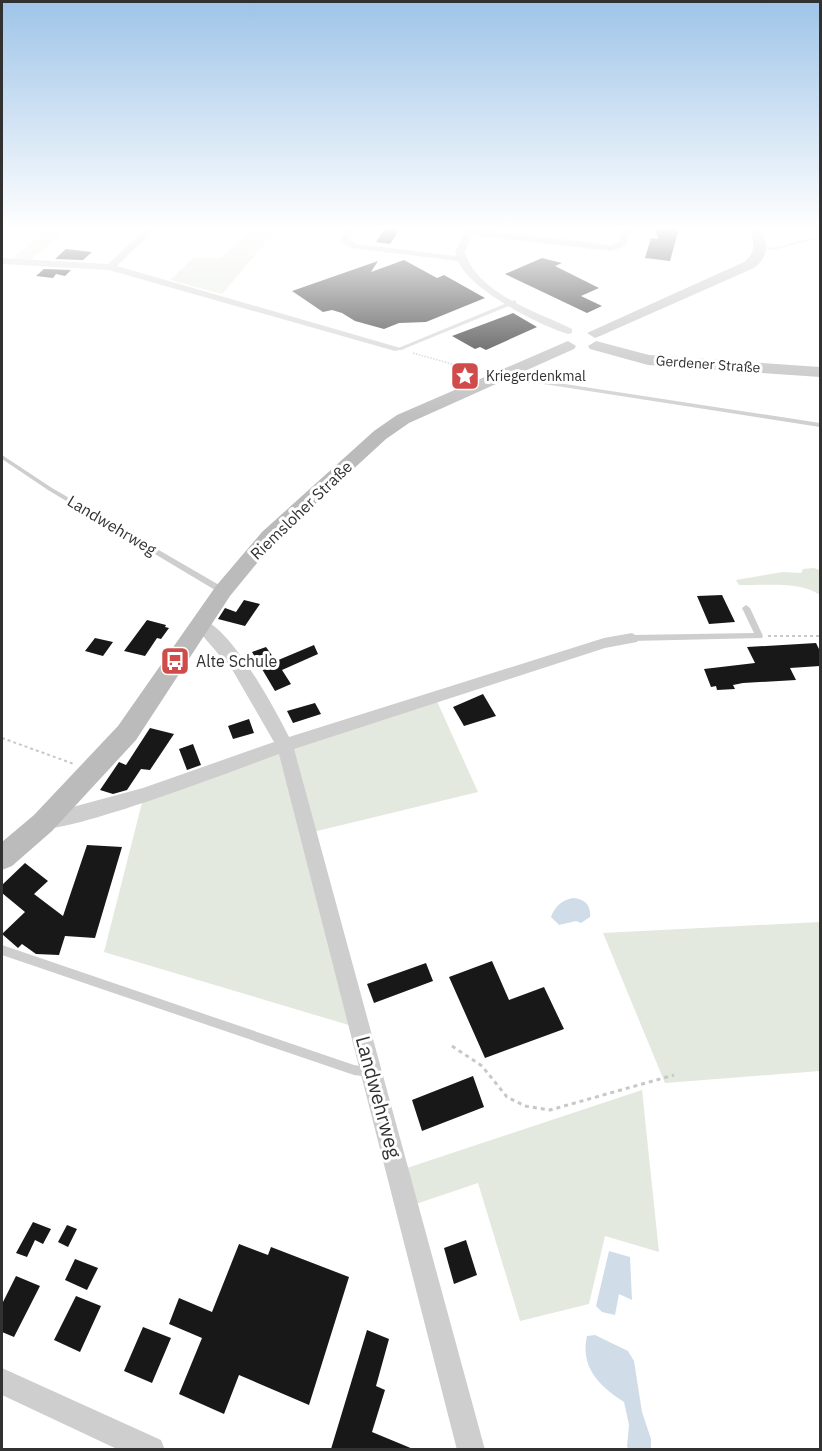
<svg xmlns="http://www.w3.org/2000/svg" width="822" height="1451" font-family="'IBM Plex Sans',sans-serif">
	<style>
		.green { fill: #e3e9de }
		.water { fill: #d0dde9 }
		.building { fill: #181818 }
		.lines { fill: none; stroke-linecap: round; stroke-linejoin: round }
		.path-far2 { stroke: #c8c8c8; stroke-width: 1.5; stroke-dasharray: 1.5 1.5; stroke-linecap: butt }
		.path-far1 { stroke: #c8c8c8; stroke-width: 2; stroke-dasharray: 3 3; stroke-linecap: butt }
		.path { stroke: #c8c8c8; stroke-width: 3; stroke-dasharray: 4 4; stroke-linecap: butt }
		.lane { fill: #cecece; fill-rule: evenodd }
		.street { fill: #cecece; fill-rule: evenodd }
		.secondary { fill: #bbb; fill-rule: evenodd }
		.labels { text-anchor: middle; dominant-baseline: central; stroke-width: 6; stroke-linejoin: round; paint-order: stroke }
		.far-street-label { font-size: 14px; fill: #313131; stroke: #fff }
		.far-poi-label { font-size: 14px; fill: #313131; stroke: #fff; text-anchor: start }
		.street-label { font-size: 16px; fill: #313131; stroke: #fff }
		.poi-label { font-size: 16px; fill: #313131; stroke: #fff; text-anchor: start }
		.near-street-label { font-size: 20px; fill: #313131; stroke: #fff }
	</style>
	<rect width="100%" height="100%" fill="#fff"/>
	<!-- green -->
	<path class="green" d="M48,228H69L29,261L12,259Z
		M250,228H278L222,294L170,280L194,257L221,258Z
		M814,568L820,570V595C800,580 763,586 739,585L736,580L783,572L801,573L803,569Z
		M435,697L478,792L309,833L362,1029L104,952L144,795Z
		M820,922V1071L665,1083L603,933Z
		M642,1090L659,1252L605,1236L589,1304L520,1321L478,1183L407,1207L398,1171Z"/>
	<!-- water -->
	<path class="water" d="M573,898C585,899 591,905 590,917L581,923L576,921L559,925L551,917C555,906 562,900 573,898Z
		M609,1251L630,1257L632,1300L619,1294L615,1315L602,1312L596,1306Z
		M595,1335L628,1351L634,1361L642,1412L651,1439V1449H630L627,1447L629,1425L624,1402C599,1386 580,1367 587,1336Z"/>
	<!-- building -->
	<path class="building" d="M385,228L399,230L390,244L376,242Z
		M655,228H679L670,261L645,258L651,238L658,239Z
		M66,249L92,252L83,260L55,259Z
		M542,258L562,263L555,266L599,288L581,296L602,306L587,313L505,274Z
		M404,260L437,278L444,275L485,298L426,322L399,323L384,329L355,321L342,313L332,310L323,312L292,291L378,261L371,272Z
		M44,269L71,270L65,276L56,274L53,278L36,276Z
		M513,313L537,327L486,350L480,347L475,349L452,336Z
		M722,595L735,622L709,624L697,596Z
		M244,600L260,604L245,626L218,619L225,608L236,612Z
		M147,620L166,625L165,627L169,628L161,639L157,638L145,656L124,651Z
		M95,638L113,642L103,656L85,651Z
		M816,643L820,651V666L790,668L796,680L743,683L733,685L735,689L717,690L716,686L711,687L704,669L755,663L747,647Z
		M314,645L318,654L282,670L291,684L275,691L252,652L266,647L276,661Z
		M483,694L496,716L464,726L453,707Z
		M315,703L321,714L293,723L287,711Z
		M249,719L254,733L233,739L228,726Z
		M150,728L174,734L150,770L141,769L127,790L113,794L100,790L119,762L126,765Z
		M193,744L201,765L187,770L179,749Z
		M87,845L122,847L95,938L65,936L59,955L36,954L22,944L18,948L2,934L25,912L2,893V885L25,863L48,881L34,894L63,916Z
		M492,961L509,1000L544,987L564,1029L485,1058L449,977Z
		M426,963L433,981L374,1003L367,984Z
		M473,1076L484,1107L422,1131L412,1100Z
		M33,1222L51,1229L43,1244L35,1240L27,1257L16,1253Z
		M67,1225L77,1229L68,1247L58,1242Z
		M466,1240L477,1275L454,1284L444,1248Z
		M239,1244L268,1255L271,1247L349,1277L309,1405L239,1375L224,1414L179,1394L202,1338L169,1324L179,1298L212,1312Z
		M75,1259L98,1268L87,1290L65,1280Z
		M16,1276L40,1286L14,1337L2,1332V1304Z
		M76,1296L101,1306L80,1352L54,1340Z
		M143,1327L171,1338L152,1383L124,1371Z
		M367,1330L389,1339L376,1386L385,1390L372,1432L413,1449H331Z"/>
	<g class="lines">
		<!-- path-far2 -->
		<path class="path-far2" d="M413,353L480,372"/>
		<!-- path-far1 -->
		<path class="path-far1" d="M768,636H820
			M2,738L74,764"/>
		<!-- path -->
		<path class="path" d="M452,1046L482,1066L507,1097L525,1106L550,1110L674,1075"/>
		<!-- lane -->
		<path class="lane" d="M820,236V238L773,250L761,247L763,246L773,248Z
			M514,300L516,301V303L401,350L396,349Z
			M500,374L820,423V427L498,377V375Z
			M2,455L52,488L226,589L227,591L226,593H220L48,490L2,459Z
			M746,605L750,608L763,636L762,638L632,641L628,638L632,635L754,633L742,608Z
			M2,945L354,1065L374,1068L375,1072L374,1076L370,1077L354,1075L2,955Z"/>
		<!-- street -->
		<path class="street" d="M147,228H156L117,266L404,349L395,351L109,270L2,264V258L108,264Z
			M347,228H355L350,240L357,244L456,256L455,252L467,228L610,245L619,242L621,228H629L626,246L611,251L472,235L465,252C478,294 536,311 572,329V333L568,334C540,326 469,289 458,261L352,248L340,241Z
			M201,619C231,627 275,709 289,737L604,638L632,633L640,638L637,642L605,648L294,749L485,1450H457L279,754C243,767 62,837 37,828L34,823L37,818L43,815L143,788L274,742L233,671L196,628L194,624Z
			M2,1368L161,1440L165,1450H119L2,1395Z"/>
		<!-- secondary -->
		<path class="secondary" d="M749,228H761C768,245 769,256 754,268L600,336L595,338L587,333L744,262C757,252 754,242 749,228Z
			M568,341L576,346L574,349L409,423L386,439L276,540L230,596L136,740L52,831L12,866L2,870V842L34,815L118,726L216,586L262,532L374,431L397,415Z
			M596,341L649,355L820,367V377L648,365L590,349L588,346Z"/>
	</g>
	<!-- sky -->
	<linearGradient id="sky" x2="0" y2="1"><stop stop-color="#9ec4e8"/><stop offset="0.53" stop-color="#fff"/><stop offset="1" stop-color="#fff" stop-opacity="0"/></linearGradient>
	<rect width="822" height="431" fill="url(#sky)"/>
	<!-- icons -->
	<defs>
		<g id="sight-square" transform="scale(1.5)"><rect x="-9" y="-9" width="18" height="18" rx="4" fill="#d04c4b" stroke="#fff"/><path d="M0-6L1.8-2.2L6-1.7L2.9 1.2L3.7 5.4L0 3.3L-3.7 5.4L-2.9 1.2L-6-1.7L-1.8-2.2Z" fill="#fff"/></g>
		<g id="bus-square" transform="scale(1.5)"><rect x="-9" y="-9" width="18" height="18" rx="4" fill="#d04c4b" stroke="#fff"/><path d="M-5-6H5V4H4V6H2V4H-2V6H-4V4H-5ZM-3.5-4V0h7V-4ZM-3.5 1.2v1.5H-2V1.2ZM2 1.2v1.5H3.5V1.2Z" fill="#fff"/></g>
	</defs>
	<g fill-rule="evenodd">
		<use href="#sight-square" x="465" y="376"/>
		<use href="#bus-square" x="175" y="661"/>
	</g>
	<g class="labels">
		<!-- far-street labels -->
		<g class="far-street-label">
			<text transform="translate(708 364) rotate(4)">Gerdener Straße</text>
		</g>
		<!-- far-poi labels -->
		<g class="far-poi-label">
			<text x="486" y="376">Kriegerdenkmal</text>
		</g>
		<!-- street labels -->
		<g class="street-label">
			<text transform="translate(301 510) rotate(-44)">Riemsloher Straße</text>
			<text transform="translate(112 525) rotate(31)">Landwehrweg</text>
		</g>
		<!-- poi labels -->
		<g class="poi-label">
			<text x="196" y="661">Alte Schule</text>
		</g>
		<!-- near-street labels -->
		<g class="near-street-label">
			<text transform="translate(379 1097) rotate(75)">Landwehrweg</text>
		</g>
	</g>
	<!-- border -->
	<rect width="822" height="1451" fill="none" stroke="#313131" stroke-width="6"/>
</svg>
